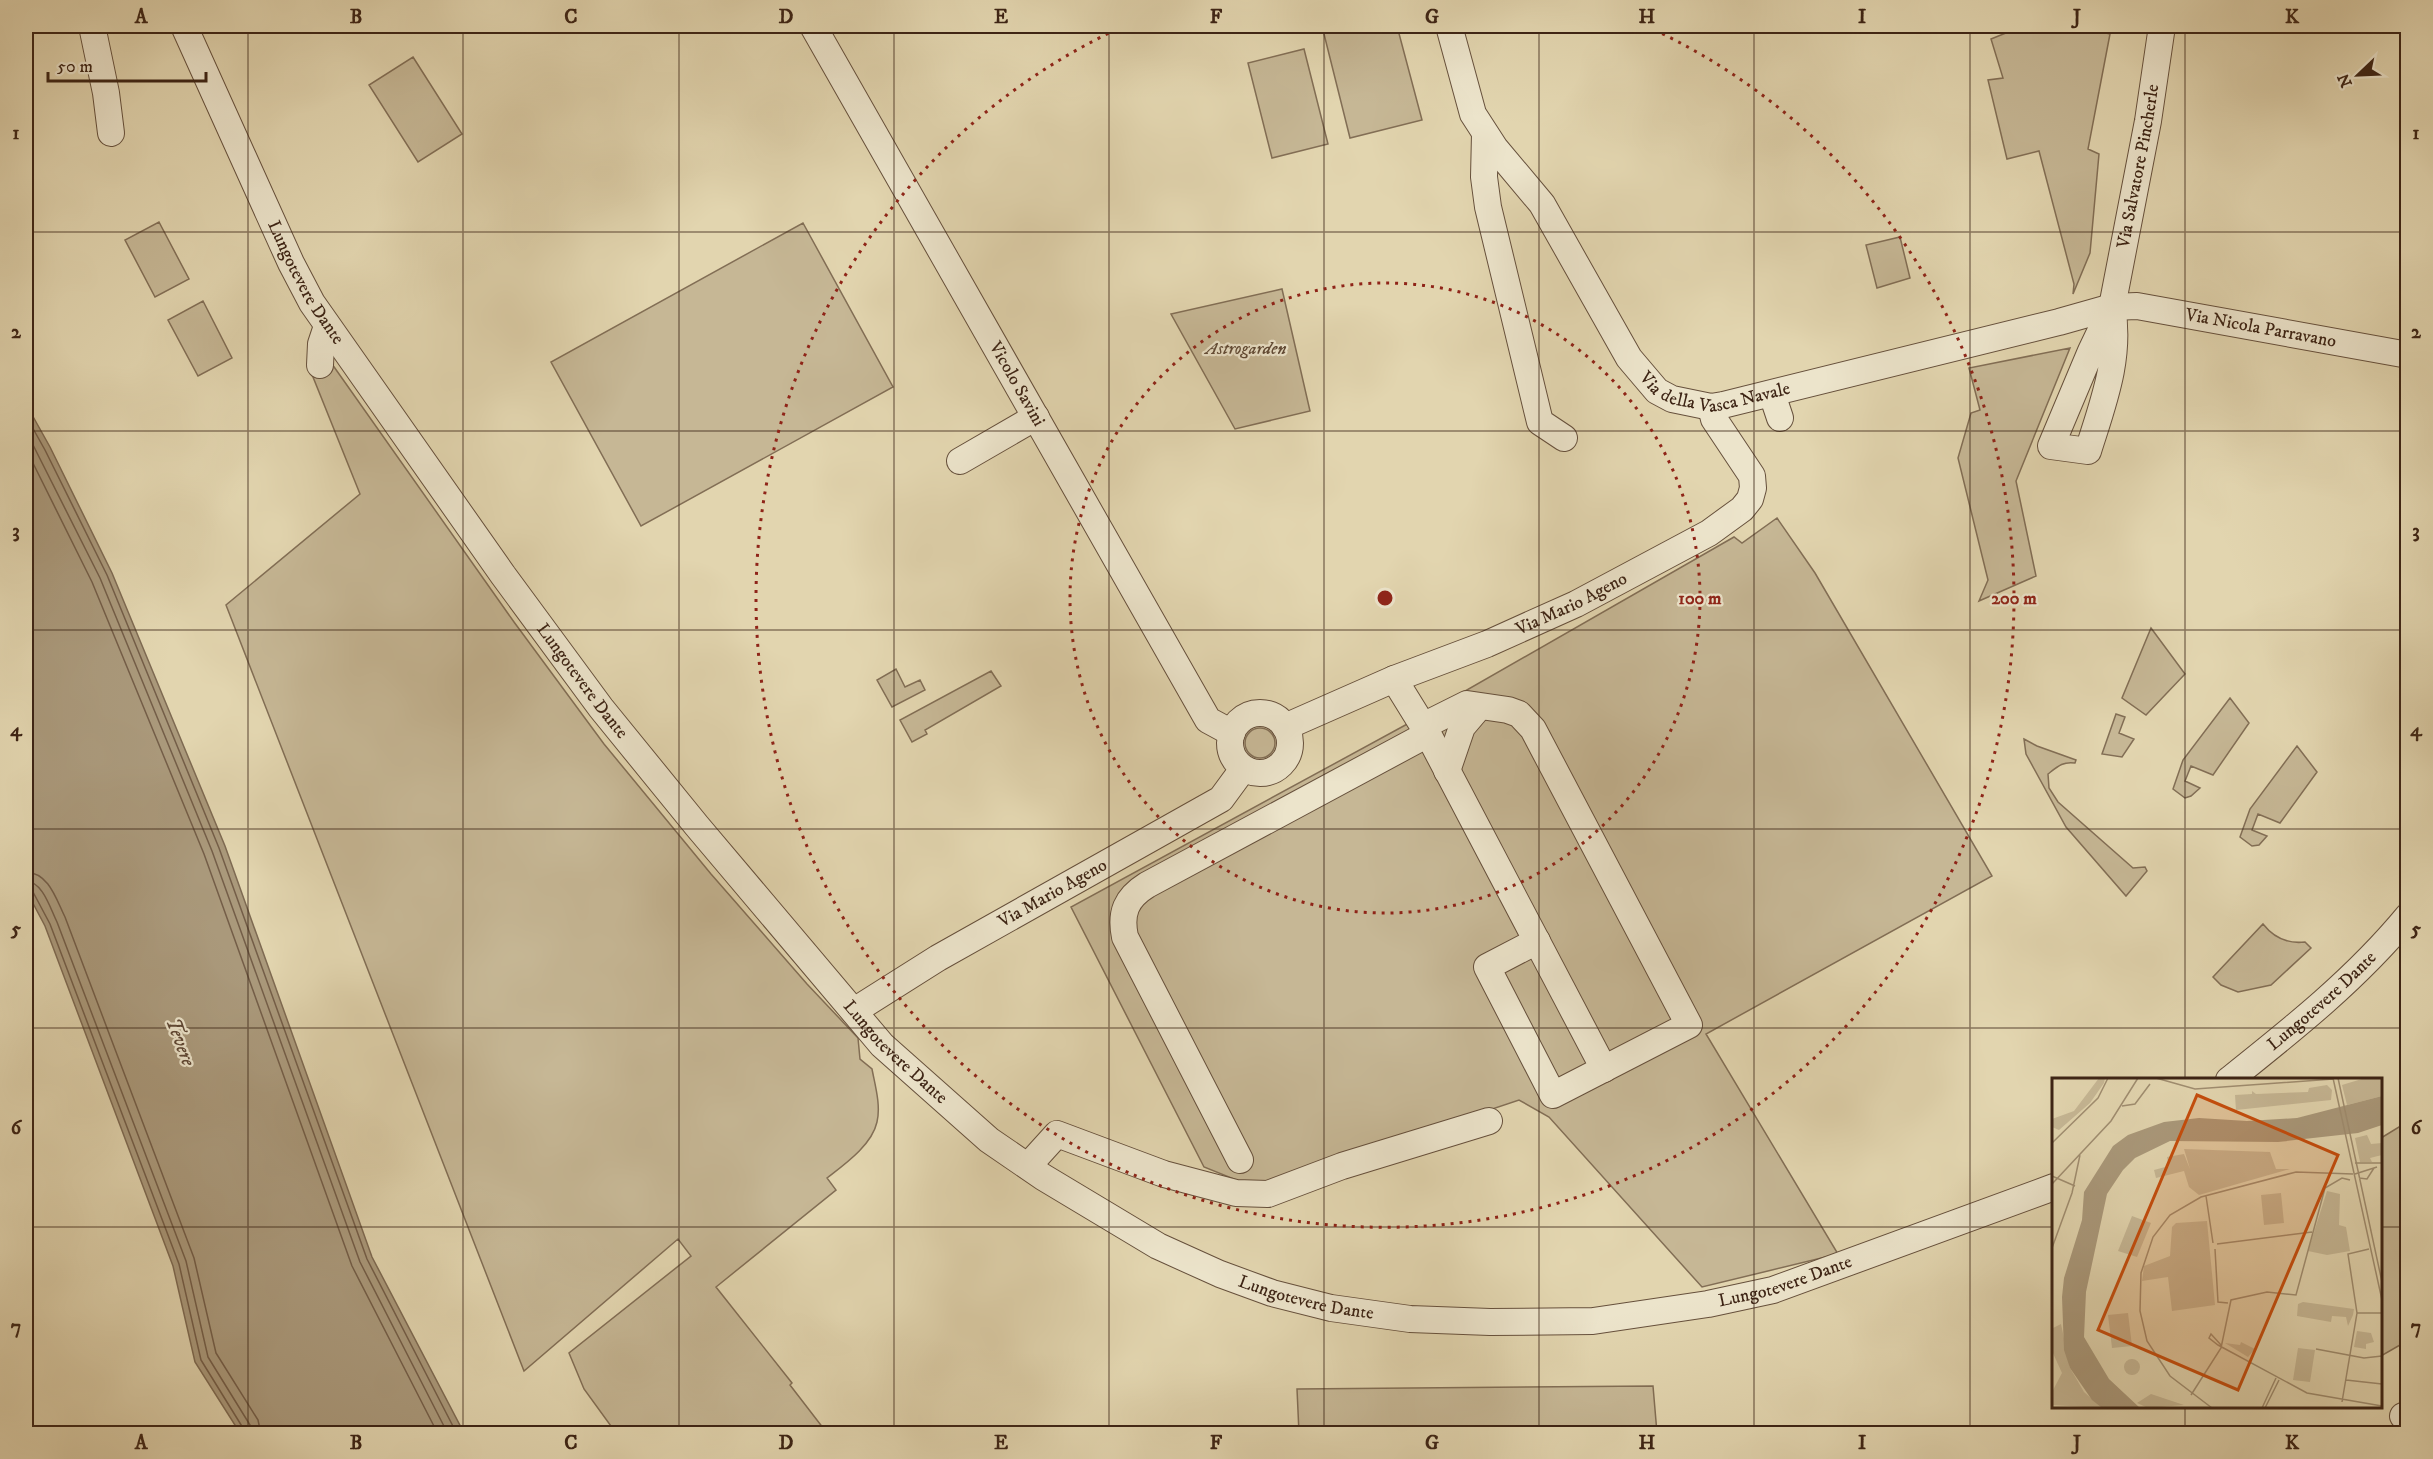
<svg xmlns="http://www.w3.org/2000/svg" width="2433" height="1459" font-family="'IM FELL DW Pica',serif">
	<style>
		.green { fill: #c6b795; stroke: #826e55; stroke-width: 1.5 }
		.water { fill: #aa997b; stroke: #7e6a52; stroke-width: 1.5 }
		.lines { fill: none; stroke-linecap: round; stroke-linejoin: round }
		.shore { stroke: #745e48; stroke-width: 1.5 }
		.minor-casing { stroke: #66503c; stroke-width: 28 }
		.minor { stroke: #ece4cb; stroke-width: 26 }
		.grid { fill: none; stroke: #3d2415; stroke-width: 1.5; stroke-opacity: 0.55 }
		.ring { fill: none; stroke: #8f2418; stroke-width: 3; stroke-dasharray: 3 6 }
		.labels { text-anchor: middle; dominant-baseline: central; stroke-width: 4.5; stroke-linejoin: round; paint-order: stroke }
		.street-label { font-size: 18px; fill: #3d2415; stroke: #ece4cb }
		.park-label { font-size: 18px; font-style: italic; fill: #5f4935; stroke: #ece4cb }
		.water-label { font-size: 20px; font-style: italic; fill: #5e4734; stroke: #ece4cb }
		.inset-road { fill: none; stroke: #a08e71; stroke-width: 1.5 }
		.view { fill: #c64e0e; fill-opacity: 0.15; stroke: #c64e0e; stroke-width: 3 }
		.inset-edge { fill: none; stroke: #3d2415; stroke-width: 3 }
		.centre { fill: #8f2418; stroke: #ece4cb; stroke-width: 3 }
		.ring-label { font-size: 18px; text-anchor: middle; font-weight: bold; fill: #8f2418; stroke: #ece4cb; stroke-width: 4.5; stroke-linejoin: round; paint-order: stroke }
		.neatline { fill: none; stroke: #3d2415; stroke-width: 2 }
		.grid-label { font-size: 20px; text-anchor: middle; font-weight: bold; fill: #3d2415 }
	</style>
	<rect width="100%" height="100%" fill="#e2d5af"/>
	<filter id="stains"><feTurbulence type="fractalNoise" baseFrequency=".00333" numOctaves="4"/><feColorMatrix values="0 0 0 0 .2 0 0 0 0 .09 0 0 0 0 .02 0 0 0 .5 -.17"/></filter>
	<radialGradient id="worn" r=".72"><stop offset=".6" stop-color="#630" stop-opacity="0"/><stop offset="1" stop-color="#630" stop-opacity=".3"/></radialGradient>
	<!-- green -->
	<path class="green" d="M1322,26H1397L1422,120L1350,138Z
		M2012,26H2079L2110,34L2088,149L2099,154L2090,253L2073,294L2074,284L2039,151L2007,159L1988,80L2003,78L1991,39L2011,31Z
		M1304,49L1328,144L1272,158L1248,63Z
		M413,57L462,134L418,162L369,85Z
		M159,222L189,279L155,297L125,240Z
		M803,223L893,387L641,526L551,362Z
		M1900,237L1910,278L1877,288L1866,245Z
		M1282,289L1310,411L1235,429L1171,314Z
		M203,301L232,358L198,376L168,320Z
		M2070,348L2016,481L2036,576L1979,601L1988,580L1958,458L1971,413L1980,410L1969,368Z
		M332,364L514,622L604,744L711,874L807,984L858,1038L860,1059L872,1069C875,1085 881,1105 877,1122C872,1145 845,1164 827,1178L836,1190L716,1287L792,1383L790,1385L827,1433H616L584,1389L569,1353L691,1256L678,1239L524,1371L226,605L360,494L309,367Z
		M1777,518L1815,573L1992,876L1706,1034L1838,1254L1702,1287L1549,1117L1519,1100L1256,1188L1204,1167L1071,907L1411,722L1734,537L1742,543Z
		M2151,628L2185,674L2146,715L2122,698Z
		M896,669L905,687L920,680L925,690L892,707L877,680Z
		M991,671L1001,686L925,730L927,734L912,742L900,720Z
		M2230,698L2249,723L2213,775L2191,766L2185,781L2200,788L2191,796L2185,798L2173,789L2183,760Z
		M2116,714L2125,717L2119,733L2134,739L2122,757L2102,754Z
		M1245 743a15 15 0 1 1 30 0a15 15 0 1 1-30 0Z
		M2024,739L2037,746L2076,760L2075,763C2063,761 2057,767 2048,774L2049,788L2058,802L2133,868L2145,867L2147,871L2126,896L2066,827L2026,754Z
		M2297,746L2317,772L2280,823L2258,814L2252,830L2267,836L2259,845L2252,846L2240,837L2250,809Z
		M2263,924C2274,938 2288,944 2305,942L2311,948L2271,985L2238,992L2221,985L2213,977Z
		M2407,1122V1341L2381,1356V1138Z
		M1653,1386L1657,1433H1299L1297,1389Z"/>
	<!-- water -->
	<path class="water" d="M26,404L50,447L112,573L225,846L372,1257L464,1433H240L195,1362L173,1266L45,926L26,890Z"/>
	<g class="lines">
		<!-- shore -->
		<path class="shore" d="M26,416L45,450L107,575L219,848L367,1259L457,1434
			M26,431L100,578L212,851L360,1262L448,1434
			M26,449L92,582L204,854L352,1266L438,1434
			M26,872C49,873 56,899 65,917L194,1258L216,1353L258,1420L261,1434
			M26,881C43,882 50,908 57,922L186,1261L208,1357L250,1425L252,1434
			M26,889L33,892L50,924L179,1264L201,1360L243,1428L244,1434"/>
		<!-- minor casing -->
		<g class="minor-casing">
			<g id="minor">
				<path d="M92,26L106,93L111,133"/>
				<path id="s1" d="M184,26L291,263L312,303L503,575L601,708L697,826L882,1045L989,1140L1043,1177L1158,1246L1220,1274L1272,1293L1331,1308L1410,1319L1490,1322L1593,1321L1708,1304L1773,1290L2054,1187"/>
				<path id="s2" d="M813,26L1208,720L1232,733"/>
				<path id="s3" d="M1449,26L1473,114L1495,148L1542,204L1629,358L1657,391L1672,399L1711,407L1723,405L2059,322L2112,307L2137,306L2408,355"/>
				<path d="M1485,134L1484,177L1488,207L1540,422L1564,438"/>
				<path id="s4" d="M2112,307C2121,358 2103,403 2088,451L2051,446L2091,351L2112,307L2148,121L2162,26"/>
				<path d="M320,365L321,344L327,326"/>
				<path d="M1772,394L1780,418"/>
				<path d="M960,461L1036,417"/>
				<path d="M1394,679L1428,734L1604,1069"/>
				<circle cx="1260" cy="743" r="30"/>
				<path d="M1423,726L1467,704L1508,710L1519,714L1533,729L1689,1025L1553,1095L1487,967L1537,941"/>
				<path id="s5" d="M1285,727L1394,679L1487,644L1576,604L1709,533L1742,509L1750,499L1753,488L1752,476L1714,419L1711,407"/>
				<path d="M1447,771L1462,727L1479,707"/>
				<path id="s6" d="M854,1011L938,958L1221,799L1243,769"/>
				<path id="s7" d="M2229,1080C2293,1029 2356,979 2408,916"/>
				<path d="M1240,1160L1125,937C1120,913 1126,898 1147,885L1428,734"/>
				<path d="M1028,1166L1057,1134L1164,1174L1236,1193L1268,1194L1342,1166L1489,1121"/>
				<path d="M2403,1416L2408,1414"/>
			</g>
		</g>
		<!-- minor -->
		<use href="#minor" class="minor"/>
	</g>
	<!-- grid -->
	<path class="grid" d="M248,26V1434M463,26V1434M679,26V1434M894,26V1434M1109,26V1434M1324,26V1434M1539,26V1434M1754,26V1434M1970,26V1434M2185,26V1080M26,232H2408M26,431H2408M26,630H2408M26,829H2408M26,1028H2408M26,1227H2054M2380,1227H2408M2185,1406V1434"/>
	<!-- distance rings -->
	<g class="ring">
		<circle cx="1385" cy="598" r="315"/>
		<path d="M1646 26A629 629 0 1 1 1124 26"/>
	</g>
	<g class="labels">
		<!-- street labels -->
		<g class="street-label">
			<text stroke="none"><textPath href="#s4" startOffset="480">Via Salvatore Pincherle</textPath></text>
			<text stroke="none"><textPath href="#s1" startOffset="284">Lungotevere Dante</textPath></text>
			<text stroke="none"><textPath href="#s3" startOffset="1046">Via Nicola Parravano</textPath></text>
			<text stroke="none"><textPath href="#s3" startOffset="483">Via della Vasca Navale</textPath></text>
			<text stroke="none"><textPath href="#s2" startOffset="412">Vicolo Savini</textPath></text>
			<text stroke="none"><textPath href="#s5" startOffset="312">Via Mario Ageno</textPath></text>
			<text stroke="none"><textPath href="#s1" startOffset="770">Lungotevere Dante</textPath></text>
			<text stroke="none"><textPath href="#s6" startOffset="231">Via Mario Ageno</textPath></text>
			<text stroke="none"><textPath href="#s7" startOffset="122">Lungotevere Dante</textPath></text>
			<text stroke="none"><textPath href="#s1" startOffset="1256">Lungotevere Dante</textPath></text>
			<text stroke="none"><textPath href="#s1" startOffset="2228">Lungotevere Dante</textPath></text>
			<text stroke="none"><textPath href="#s1" startOffset="1742">Lungotevere Dante</textPath></text>
		</g>
		<!-- park labels -->
		<g class="park-label">
			<text x="1246" y="349">Astrogarden</text>
		</g>
		<!-- water labels -->
		<g class="water-label">
			<text transform="translate(180 1042) rotate(69)">Tevere</text>
		</g>
	</g>
	<!-- overview -->
	<g transform="translate(2052 1078)">
		<rect width="330" height="330" fill="#e2d5af"/>
		<path d="M47,0H53L52,5L38,25L7,52L0,49V41L22,33ZM313,0H330V18L295,27L290,7ZM275,7L280,12L279,22L184,32L183,17L200,16V13L204,16L256,14L257,10ZM315,57L319,66L330,65V77L318,80L320,84H308L303,60ZM132,71L218,74L224,91H238L147,117L137,109L132,93L104,100L102,92L117,88L115,79L132,76L138,91ZM275,113L288,116L287,147L294,149L298,173L275,177L256,173ZM229,115L232,145L212,147L209,117ZM80,138L99,145L85,179L66,173ZM155,143L163,227L120,233L116,199L90,203L92,188L118,178L120,149L124,145ZM251,224L302,231L301,237L296,248L294,239L280,238L279,244L245,238L246,226ZM76,235L80,268L60,270L56,237ZM9,246L18,290L32,314L50,330L0,327V314L10,295L0,273L1,250ZM305,253L319,255L322,264L314,266V271L302,269ZM189,264L203,271L196,279L173,265L188,267ZM246,270L263,272L258,304L241,302ZM72 289a8 8 0 1 1 16 0a8 8 0 1 1-16 0ZM99,316L132,327L96,330L85,325Z" fill="#c6b795"/>
		<path d="M330,18V47L306,55L226,64L118,63L83,80L71,92L55,116L34,214L32,259L57,301L88,330H50L40,322L18,290L12,272L10,219L12,200L30,142L32,114L61,68L76,57L112,44L147,40L195,43L245,40Z" fill="#aa997b"/>
		<path class="inset-road" d="M104,0L143,11L281,1M281,0L330,222M286,0L330,204M70,28L83,26L98,6M0,65L46,20L56,0M303,85H330M303,96L325,89M0,98L23,108M307,100L315,101L322,90M0,106L59,43L86,0M154,118L161,165M165,166L260,154M0,170L20,115L28,77M163,171L166,224L176,225M305,235H330M169,267L159,256L157,260L166,267L255,315L330,328M264,271L312,280L330,278M294,302L330,306M139,317L169,270L179,222L215,214L244,217L273,110L290,100L298,102M290,324L305,235L296,176L317,171M160,330L118,298L95,263L88,233L89,195L101,159L118,137L149,119L244,94L301,96M210,330L224,300M213,330L227,302"/>
		<path class="view" d="M145,17L286,77L186,312L46,252Z"/>
		<rect width="330" height="330" class="inset-edge"/>
	</g>
	<circle cx="1385" cy="598" r="9" class="centre"/>
	<g class="ring-label">
		<text x="1700" y="604">100 m</text>
		<text x="2014" y="604">200 m</text>
	</g>
	<!-- margin -->
	<rect width="2433" height="1459" fill="none" stroke="#e2d5af" stroke-width="66"/>
	<!-- north arrow -->
	<g transform="translate(2358 75) rotate(247)" stroke="#ece4cb" stroke-width="4.5" paint-order="stroke">
	<path d="M0-4.5L10 22L0 15L-10 22Z" fill="#3d2415"/>
	<text y="-9" font-size="16" font-weight="bold" text-anchor="middle" fill="#3d2415">N</text>
	</g>
	<!-- scale -->
	<path d="M48 72v9h158v-9" fill="none" stroke="#3d2415" stroke-width="3"/>
	<text x="57" y="72" font-size="18" fill="#3d2415" stroke="#ece4cb" stroke-width="4.5" paint-order="stroke">50 m</text>
	<rect x="33" y="33" width="2367" height="1393" class="neatline"/>
	<g class="grid-label">
		<text x="141" y="23">A</text>
		<text x="356" y="23">B</text>
		<text x="571" y="23">C</text>
		<text x="786" y="23">D</text>
		<text x="1001" y="23">E</text>
		<text x="1216" y="23">F</text>
		<text x="1432" y="23">G</text>
		<text x="1647" y="23">H</text>
		<text x="1862" y="23">I</text>
		<text x="2077" y="23">J</text>
		<text x="2292" y="23">K</text>
		<text x="16" y="139">1</text>
		<text x="2416" y="139">1</text>
		<text x="16" y="338">2</text>
		<text x="2416" y="338">2</text>
		<text x="16" y="537">3</text>
		<text x="2416" y="537">3</text>
		<text x="16" y="736">4</text>
		<text x="2416" y="736">4</text>
		<text x="16" y="935">5</text>
		<text x="2416" y="935">5</text>
		<text x="16" y="1134">6</text>
		<text x="2416" y="1134">6</text>
		<text x="16" y="1333">7</text>
		<text x="2416" y="1333">7</text>
		<text x="141" y="1449">A</text>
		<text x="356" y="1449">B</text>
		<text x="571" y="1449">C</text>
		<text x="786" y="1449">D</text>
		<text x="1001" y="1449">E</text>
		<text x="1216" y="1449">F</text>
		<text x="1432" y="1449">G</text>
		<text x="1647" y="1449">H</text>
		<text x="1862" y="1449">I</text>
		<text x="2077" y="1449">J</text>
		<text x="2292" y="1449">K</text>
	</g>
	<rect width="100%" height="100%" filter="url(#stains)"/>
	<rect width="100%" height="100%" fill="url(#worn)"/>
</svg>
